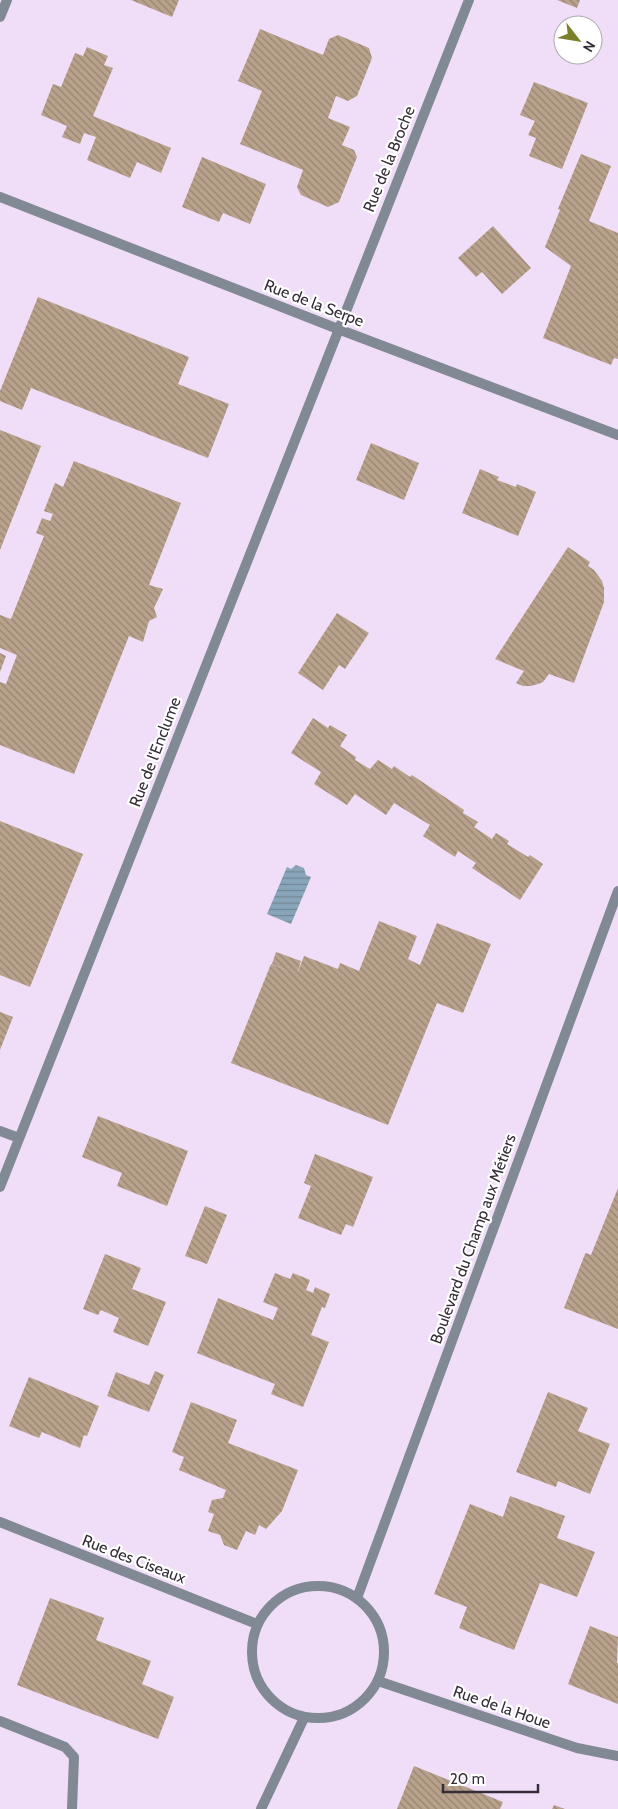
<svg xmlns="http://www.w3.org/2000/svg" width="618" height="1809" font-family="Cabin,sans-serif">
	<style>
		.water { fill: url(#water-rules) }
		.building { fill: url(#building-back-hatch) }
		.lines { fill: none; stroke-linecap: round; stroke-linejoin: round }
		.lane { stroke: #818994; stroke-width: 10 }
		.street { stroke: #818994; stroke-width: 10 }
		.labels { text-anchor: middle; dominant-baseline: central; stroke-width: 4.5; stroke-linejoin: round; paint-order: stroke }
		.street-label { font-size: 16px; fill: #352e38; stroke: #fff }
	</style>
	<defs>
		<pattern id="water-rules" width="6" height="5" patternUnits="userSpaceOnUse" patternTransform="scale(1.25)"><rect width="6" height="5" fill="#89a5b9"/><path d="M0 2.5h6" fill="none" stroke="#718797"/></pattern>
		<pattern id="building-back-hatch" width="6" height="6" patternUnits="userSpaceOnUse" patternTransform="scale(1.25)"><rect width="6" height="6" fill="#b9a28c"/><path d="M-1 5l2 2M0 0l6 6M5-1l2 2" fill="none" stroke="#978473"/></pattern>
	</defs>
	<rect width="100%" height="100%" fill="#f0ddf7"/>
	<!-- water -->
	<path class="water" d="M296,865L304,868L306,875L311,877L291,924L267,914L287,867L291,869Z"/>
	<!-- building -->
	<path class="building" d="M131,0H179L172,17Z
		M557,0H580L577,8Z
		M260,29L323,55L329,39L338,35L369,48L372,58L357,96L348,101L336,96L328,118L350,127L342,145L354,150L357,157L339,202L328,207L301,195L297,187L303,170L240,144L262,91L238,81Z
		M87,47L108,56L104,65L113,68L93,116L171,148L161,173L137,162L130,178L87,160L96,137L84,133L80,144L62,137L67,126L41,115L53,84L61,87L75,53L83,56Z
		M534,82L588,103L562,169L529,156L536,138L528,135L535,121L520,115Z
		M581,154L611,166L589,221L618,233V359L614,358L611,365L543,338L571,266L545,247L560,210L558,209Z
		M202,157L266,184L250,224L223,213L219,222L182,207Z
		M493,226L531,268L502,294L482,272L476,277L458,258Z
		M38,297L189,357L178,384L229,404L208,458L31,388L22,410L0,401V391Z
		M0,430L41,446L0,550Z
		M371,443L419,463L404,500L356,480Z
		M74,461L181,503L149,585L163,589L154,608L157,617L149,621L143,642L129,636L74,774L0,745V682L6,684L17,655L0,648V615L11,619L44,536L36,533L42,518L50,521L53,514L44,511L55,483L63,487Z
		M480,469L499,477L497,480L516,487L517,484L536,492L518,536L462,513Z
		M568,547L590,562L588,566L594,570L602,581L604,588V602L574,683L549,674L543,682L538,684L531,686H523L516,683L524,671L495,659Z
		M337,613L369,633L345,669L339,665L323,690L298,673Z
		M0,653L6,656L0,672Z
		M313,718L328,728L330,725L347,735L340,746L356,757L355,760L370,769L378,760L392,769L394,766L410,777L412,775L464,810L463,813L478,822L474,827L492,839L496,833L509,841L507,844L528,857L530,855L543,864L520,900L472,868L476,863L458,851L455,857L423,836L430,825L394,803L386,815L355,794L347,805L314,784L321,772L291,753Z
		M0,821L83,854L30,987L0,975Z
		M379,921L417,936L408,959L420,965L437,923L491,944L463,1013L437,1003L388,1125L231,1063L271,964L291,972L272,964L276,952L301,961L297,974L304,956L338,969L340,963L359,971Z
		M0,1012L13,1017L0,1050Z
		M98,1116L188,1151L167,1206L117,1186L122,1173L82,1157Z
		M315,1154L373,1177L353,1227L346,1224L341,1235L298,1218L311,1186L304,1183Z
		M618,1188V1329L564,1308L585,1254L586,1253L591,1255Z
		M205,1206L227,1215L207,1264L185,1256Z
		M105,1254L141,1268L132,1289L166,1302L148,1346L113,1332L119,1318L101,1310L98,1315L83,1309Z
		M275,1273L290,1279L293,1273L310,1280L306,1290L313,1293L315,1287L330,1294L325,1308L322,1307L311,1335L329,1342L303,1407L271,1394L275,1384L197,1353L218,1298L273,1320L278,1308L263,1302Z
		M155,1371L164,1375L149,1412L107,1396L116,1372L149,1385Z
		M29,1377L99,1406L87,1436L84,1435L80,1448L42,1432L39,1438L9,1426Z
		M548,1392L588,1408L578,1431L610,1444L590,1494L558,1481L556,1487L516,1472Z
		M191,1402L237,1420L228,1443L298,1470L282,1511L266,1529L259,1525L255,1535L246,1531L237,1550L224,1545L220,1535L208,1531L214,1514L208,1512L212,1500L223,1498L226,1490L179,1470L184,1457L172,1452Z
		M510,1496L565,1516L557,1538L595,1552L577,1597L540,1583L514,1650L459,1628L467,1607L434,1594L470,1504L503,1517Z
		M50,1598L104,1618L96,1640L151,1661L142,1684L174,1697L158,1739L17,1685Z
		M590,1626L618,1637L617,1663H618V1704L568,1684Z
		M414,1766L503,1802L500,1809H397Z
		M554,1805L565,1809H552Z"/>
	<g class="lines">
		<!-- lane -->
		<path class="lane" d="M0,1721L65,1747L74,1757L72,1809"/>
		<!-- street -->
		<path class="street" d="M0,17L7,0
			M0,197L338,329L618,435
			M0,1131L19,1138
			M0,1187L469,0
			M0,1522L257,1624
			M252 1652a66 66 0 1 1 132 0a66 66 0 1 1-132 0Z
			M357,1598L618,891
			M378,1681L577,1748L618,1756
			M261,1809L304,1718"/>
	</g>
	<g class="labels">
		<!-- street labels -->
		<g class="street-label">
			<text transform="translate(389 159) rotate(-68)">Rue de la Broche</text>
			<text transform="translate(314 303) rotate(21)">Rue de la Serpe</text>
			<text transform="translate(155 752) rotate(-69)">Rue de l'Enclume</text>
			<text transform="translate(473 1239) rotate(-70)">Boulevard du Champ aux Métiers</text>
			<text transform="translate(134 1559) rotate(21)">Rue des Ciseaux</text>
			<text transform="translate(502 1707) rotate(19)">Rue de la Houe</text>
		</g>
	</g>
	<!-- north arrow -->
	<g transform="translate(578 40) rotate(121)"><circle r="24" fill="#ffffff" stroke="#aeabaf"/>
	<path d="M0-4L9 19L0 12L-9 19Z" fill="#7b7f29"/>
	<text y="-8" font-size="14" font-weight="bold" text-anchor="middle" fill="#352e38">N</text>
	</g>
	<!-- scale -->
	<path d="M443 1784v8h95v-8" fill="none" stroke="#352e38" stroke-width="2.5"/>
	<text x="450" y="1784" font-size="15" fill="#352e38" stroke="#ffffff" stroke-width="4" paint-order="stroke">20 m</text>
</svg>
